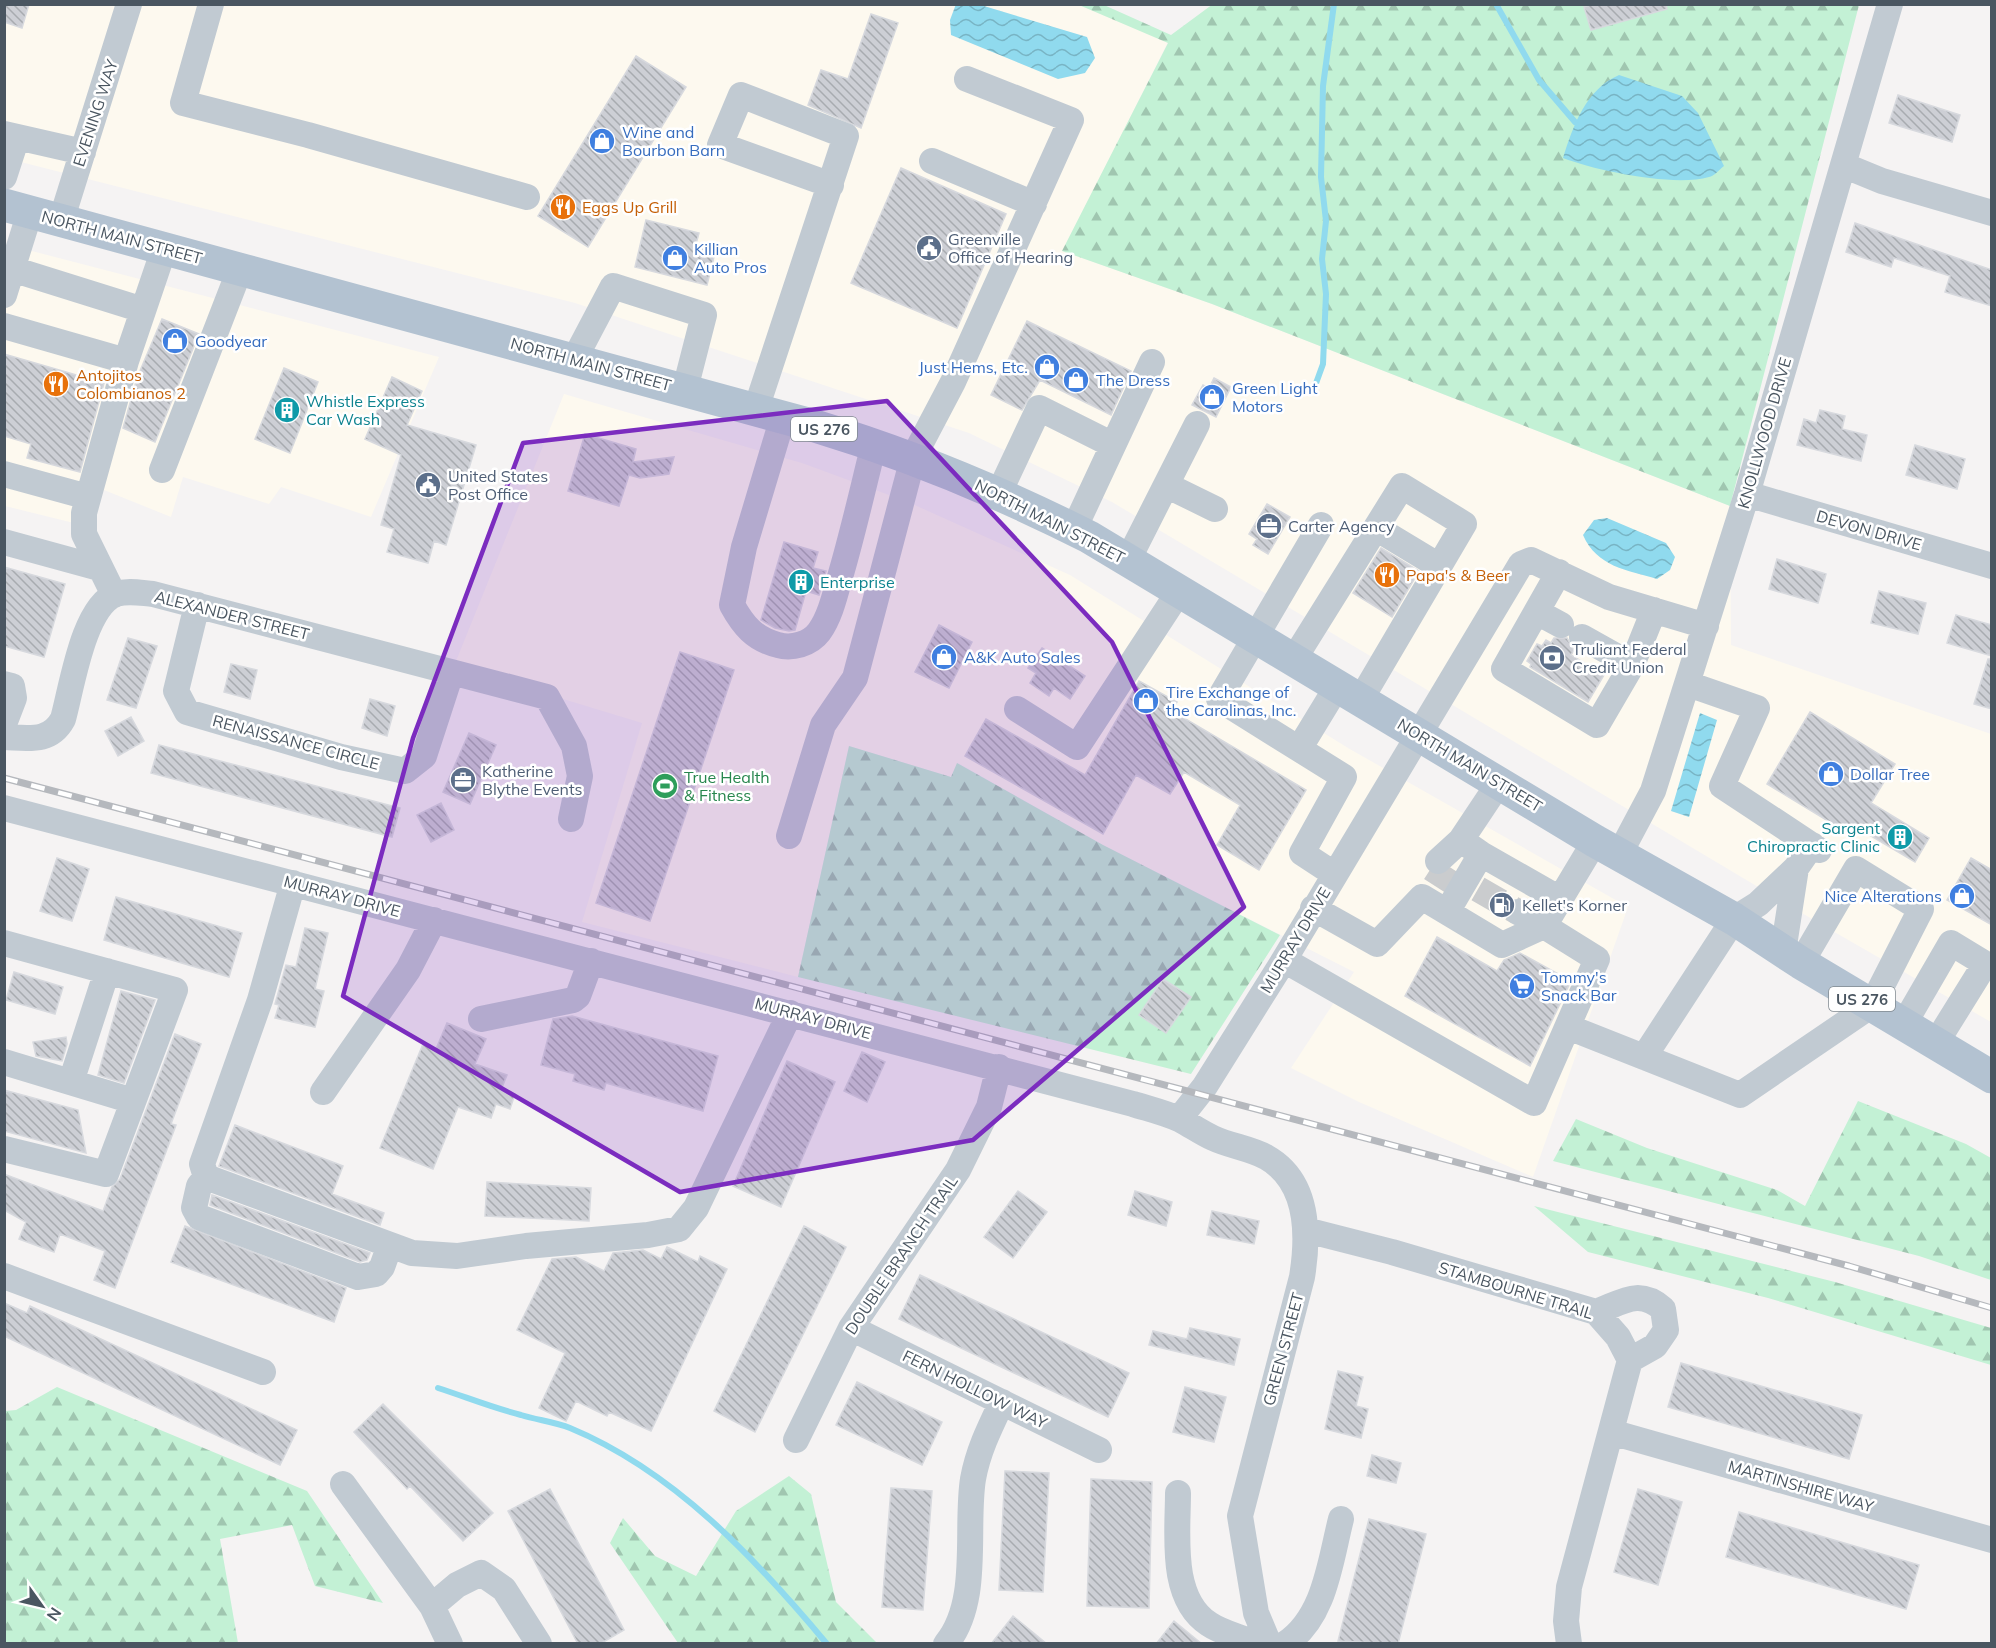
<svg xmlns="http://www.w3.org/2000/svg" width="1996" height="1648" font-family="Mulish,sans-serif">
	<style>
		.commercial { fill: #fdf9ef }
		.forest { fill: url(#forest-firs) }
		.water { fill: url(#water-waves) }
		.lines { fill: none; stroke-linecap: round; stroke-linejoin: round }
		.stream { stroke: #90daee; stroke-width: 6 }
		.building { fill: url(#building-back-hatch); stroke: #d7d9de; stroke-width: 1.5 }
		.minor-tunnel { stroke: #caccce; stroke-width: 26; stroke-dasharray: 26 13; stroke-linecap: butt }
		.minor { stroke: #c1cad2; stroke-width: 26 }
		.major { stroke: #b3c2d1; stroke-width: 33 }
		.rail-casing { stroke: #b5b8bd; stroke-width: 7 }
		.rail { stroke: #fff; stroke-width: 4.5; stroke-dasharray: 14; stroke-linecap: butt }
		.marked { fill: #7b2cbf; fill-opacity: 0.2; stroke: #7b2cbf; stroke-width: 4.5; stroke-linejoin: round }
		.labels { text-anchor: middle; dominant-baseline: central; stroke-width: 5; stroke-linejoin: round; paint-order: stroke }
		.shield { fill: #fff; stroke: #808990; stroke-width: 1.5 }
		.shield-label { font-size: 15px; font-weight: bold; fill: #4a5661 }
		.street-label { font-size: 16px; fill: #4a5661; stroke: #fff }
		.shop-label { font-size: 16px; fill: #366cbe; stroke: #fff; text-anchor: start }
		.food-label { font-size: 16px; fill: #c56008; stroke: #fff; text-anchor: start }
		.service-label { font-size: 16px; fill: #4e5e75; stroke: #fff; text-anchor: start }
		.culture-label { font-size: 16px; fill: #0d838f; stroke: #fff; text-anchor: start }
		.leisure-label { font-size: 16px; fill: #27864d; stroke: #fff; text-anchor: start }
	</style>
	<defs>
		<pattern id="forest-firs" width="22" height="20" patternUnits="userSpaceOnUse" patternTransform="scale(1.5)"><rect width="22" height="20" fill="#c3f1d5"/><path d="M5 1l3.5 6h-7zM16 11l3.5 6h-7z" fill="#a0c6b0"/></pattern>
		<pattern id="water-waves" width="16" height="10" patternUnits="userSpaceOnUse" patternTransform="scale(1.5)"><rect width="16" height="10" fill="#90daee"/><path d="M0 5q4-4 8 0t8 0" fill="none" stroke="#78b4c4"/></pattern>
		<pattern id="building-back-hatch" width="6" height="6" patternUnits="userSpaceOnUse" patternTransform="scale(1.5)"><rect width="6" height="6" fill="#cdcfd5"/><path d="M-1 5l2 2M0 0l6 6M5-1l2 2" fill="none" stroke="#a8abb0"/></pattern>
	</defs>
	<rect width="100%" height="100%" fill="#f5f3f3"/>
	<!-- commercial -->
	<path class="commercial" d="M1079,4L1168,42L1063,251L1212,304L1730,506L1731,645L1991,734V1022L1817,922L1112,502L969,433L575,303L5,158L4,5Z
		M5,244L439,357L371,517L281,487L269,504L183,477L171,517L104,490L90,527L5,506Z
		M564,394L802,463L908,502L1070,575L1348,748L1628,907L1533,1177L1359,1102L1291,1068L1354,972L1103,845L958,763L951,777L849,746L798,977L582,922L642,723L454,666Z"/>
	<!-- forest -->
	<path class="forest" d="M1213,4L1859,5L1730,506L1212,304L1062,251L1168,43L1079,5H1104L1171,35Z
		M849,746L951,777L957,763L1103,845L1280,935L1191,1074L798,977Z
		M1858,1101L1966,1144L1991,1158V1280L1919,1256L1553,1161L1576,1119L1647,1148L1777,1190L1805,1206Z
		M1534,1206L1835,1282L1991,1328V1365L1768,1298L1588,1252Z
		M57,1387L307,1491L383,1603L315,1586L292,1525L220,1539L238,1643H5V1411L16,1410Z
		M789,1476L811,1494L836,1602L877,1643H678L610,1543L623,1518L655,1556L696,1576L736,1511Z"/>
	<!-- water -->
	<path class="water" d="M956,4L984,6L1087,37L1095,58L1085,73L1058,79L951,35L950,20Z
		M1619,75L1682,96L1698,113L1724,166C1719,170 1714,176 1709,177C1674,187 1597,171 1563,158C1573,126 1586,89 1619,75Z
		M1607,518L1666,543L1675,557L1670,570L1657,579C1627,570 1597,567 1583,535L1594,520Z
		M1700,713L1717,720L1689,817L1671,811Z"/>
	<g class="lines">
		<!-- stream -->
		<path class="stream" d="M1496,4L1539,80L1575,122
			M1315,386L1323,364L1326,294L1322,259L1326,221L1321,177L1323,86L1334,4
			M438,1388C466,1397 493,1408 521,1415C537,1420 555,1422 570,1428C674,1471 756,1559 827,1644"/>
	</g>
	<!-- building -->
	<path class="building" d="M4,4H29L22,28L4,22Z
		M1592,4H1666L1667,9L1591,30L1584,7Z
		M871,14L898,23L861,128L808,105L821,70L848,79Z
		M636,56L686,87L588,247L538,216Z
		M1898,95L1960,115L1952,142L1889,123Z
		M901,168L1006,214L957,328L851,283Z
		M646,220L699,233L696,244L716,249L707,285L635,267Z
		M1855,223L1992,270V306L1945,292L1950,276L1894,258L1891,267L1846,252Z
		M162,319L199,334L155,442L123,428L137,378Z
		M1027,321L1131,371L1111,415L1040,380L1022,410L991,395Z
		M4,354L104,383L80,472L27,458L31,444L4,436Z
		M284,368L318,382L290,453L255,439Z
		M392,377L422,391L407,425L476,445L446,545L434,541L428,563L387,552L394,529L381,525L401,455L365,439Z
		M1214,378L1231,387L1216,417L1192,405L1203,385L1209,388Z
		M1820,410L1845,416L1842,429L1867,435L1861,461L1797,445L1804,419L1816,423Z
		M585,434L636,449L633,462L674,457L669,474L640,478L629,475L619,506L568,491Z
		M1915,445L1965,459L1957,489L1906,475Z
		M1267,504L1290,517L1268,554L1253,545L1257,539L1249,534Z
		M784,542L818,552L813,568L826,571L819,595L806,591L795,630L789,631L775,628L761,620Z
		M1381,548L1419,571L1392,617L1353,593Z
		M1777,559L1826,574L1818,603L1769,589Z
		M4,567L65,584L44,657L4,646Z
		M1879,591L1926,603L1918,634L1871,623Z
		M1956,615L1992,625V656L1947,643Z
		M939,625L972,642L949,688L915,672Z
		M128,638L157,646L136,708L107,700Z
		M1554,638H1567L1574,650L1571,655L1604,675L1588,702L1530,667L1531,664L1527,661L1537,644L1542,646L1546,640L1551,643Z
		M1042,648L1085,676L1070,699L1054,688L1049,696L1030,683L1036,673L1028,668Z
		M680,652L734,670L650,921L596,903Z
		M1988,659H1992V709L1974,704Z
		M231,664L257,670L250,699L224,692Z
		M1139,681L1177,702L1172,711L1306,790L1259,870L1217,845L1240,805L1184,772L1170,794L1136,775L1103,834L965,756L986,719L1085,775Z
		M370,699L395,706L387,736L362,728Z
		M1810,712L1895,764L1871,803L1929,838L1915,862L1856,827L1851,835L1767,784Z
		M131,717L144,741L118,756L105,731Z
		M469,733L496,745L470,804L443,792Z
		M159,745L400,808L392,837L151,773Z
		M441,803L454,830L431,842L417,815Z
		M57,858L89,869L72,921L40,911Z
		M1971,858L1992,870V925L1947,900Z
		M116,897L242,933L229,977L104,940Z
		M305,928L328,933L315,989L324,991L315,1027L275,1018L279,1005L275,1004L286,965L296,967Z
		M1437,937L1497,971L1504,960L1520,953L1571,981L1530,1066L1405,996Z
		M14,972L63,987L55,1014L6,1000Z
		M1163,979L1191,997L1166,1033L1139,1015Z
		M121,991L155,1000L124,1083L98,1075Z
		M572,1016L718,1056L703,1111L606,1083L604,1090L573,1081L575,1074L541,1065L553,1019Z
		M447,1023L486,1039L475,1064L507,1075L501,1090L515,1094L510,1109L496,1104L491,1118L458,1107L433,1169L380,1148L423,1044L436,1049Z
		M175,1034L201,1044L171,1124L176,1125L115,1288L94,1280L105,1251L60,1234L54,1252L19,1239L26,1222L4,1210V1174L103,1211L112,1187L120,1179Z
		M66,1037L67,1044L62,1061L36,1056L33,1042Z
		M862,1052L885,1062L867,1102L844,1091Z
		M787,1061L835,1082L781,1207L733,1186Z
		M4,1090L78,1110L86,1153L4,1131Z
		M235,1125L343,1166L332,1194L384,1213L380,1225L219,1166Z
		M487,1182L591,1188L589,1221L485,1216Z
		M1018,1191L1047,1212L1013,1258L984,1237Z
		M1135,1191L1172,1202L1166,1226L1128,1215Z
		M212,1195L370,1253L367,1260L360,1262L210,1205Z
		M1212,1211L1259,1221L1254,1244L1207,1235Z
		M185,1226L346,1288L334,1322L171,1262Z
		M804,1226L846,1247L755,1432L714,1411Z
		M667,1247L698,1262L700,1256L727,1269L651,1431L609,1412L607,1416L576,1401L566,1421L539,1408L565,1353L517,1330L552,1259L576,1257L604,1271L613,1253L643,1250L661,1259Z
		M920,1275L1129,1373L1108,1417L899,1319Z
		M4,1303L27,1313L30,1306L297,1430L280,1465L4,1336Z
		M1190,1328L1240,1339L1234,1365L1149,1345L1153,1331L1187,1339Z
		M1681,1363L1862,1415L1849,1459L1668,1407Z
		M1338,1371L1363,1377L1356,1406L1368,1409L1361,1438L1325,1429Z
		M857,1382L942,1422L922,1465L836,1425Z
		M1185,1387L1226,1397L1214,1442L1173,1432Z
		M383,1404L493,1513L463,1541L410,1486L407,1489L354,1432Z
		M1372,1455L1401,1463L1396,1483L1367,1476Z
		M1005,1471L1049,1473L1043,1592L999,1590Z
		M1091,1479L1152,1482L1149,1608L1087,1606Z
		M891,1488L932,1491L923,1610L882,1607Z
		M550,1489L624,1630L600,1644H578L508,1511Z
		M1638,1489L1682,1502L1658,1585L1614,1572Z
		M1739,1512L1919,1565L1906,1609L1726,1557Z
		M1369,1519L1426,1534L1398,1644L1338,1641Z
		M1013,1616L1047,1644H991Z
		M1174,1621L1202,1644H1156Z"/>
	<g class="lines">
		<!-- minor-tunnel -->
		<path class="minor-tunnel" d="M1435,886L1448,866
			M1478,889L1518,912"/>
		<!-- minor -->
		<path class="minor" d="M211,4L183,103L308,135L527,197
			M4,134L83,152
			M932,161L1034,204
			M1843,165L1882,181L1992,213
			M4,177L17,137
			M61,221L129,4
			M12,269L143,310
			M4,295L30,212
			M4,326L126,361L164,249
			M574,360L613,286L704,315L685,389
			M756,409L846,136L741,95L720,145L831,185
			M783,417L744,547L732,605C743,625 754,639 778,645C792,649 810,644 819,632C830,617 835,595 840,577C853,533 863,488 874,444
			M162,470L240,269
			M4,474L88,497
			M1166,485L1215,509
			M999,493L1039,408L1113,445
			M1747,494L1992,566
			M1321,525L1219,699L1344,777L1302,853L1334,874
			M1376,528L1439,566
			M1074,529L1152,362
			M4,542L99,568
			M1128,560L1197,424
			M1559,572L1504,669L1597,725L1632,665L1654,610
			M114,595L84,534V513L126,361
			M197,605L176,691L187,712L341,757L405,771L424,756L451,673
			M1537,612L1561,625
			M1582,637L1632,665
			M1294,659L1402,486L1464,524L1361,699
			M4,684L12,686L14,698L4,724
			M1688,684L1757,708L1722,786L1819,850
			M1017,709L1077,747L1180,590
			M4,737C29,738 50,743 63,719C72,687 83,607 116,594C128,590 141,593 153,594L547,697L574,746L580,776L571,819
			M1299,749L1338,685
			M4,808L1133,1104C1149,1109 1166,1113 1181,1120C1192,1126 1202,1133 1213,1138C1230,1146 1249,1148 1266,1157C1309,1181 1309,1234 1302,1277L1240,1516L1256,1613L1269,1644
			M789,836L823,725L855,678L913,458L953,382L1071,120L967,79
			M1481,854L1560,899
			M1619,855L1653,791L1747,494L1890,4
			M1438,861L1461,840
			M293,883L260,1000L202,1164L206,1177L412,1253L457,1256L526,1246L648,1235L679,1229L696,1208L790,1013
			M1313,908L1377,944L1422,897L1447,912L1481,854L1461,840L1499,783
			M1447,912L1502,945L1544,926
			M1518,912L1544,926
			M4,943L175,990L106,1174L4,1149
			M1783,952L1796,868
			M1284,960L1534,1103L1597,959L1544,926L1595,841
			M481,1019L573,1000L578,996L591,961
			M1904,1024L1951,943L1992,968
			M1568,1027L1740,1095L1872,1005L1921,909L1856,869L1801,963
			M1936,1043L1985,964
			M1644,1057L1734,919L1758,904L1796,868L1812,845
			M4,1062L133,1101
			M71,1082L107,971
			M323,1092L408,970L434,920
			M1179,1119L1205,1086L1284,960L1521,564L1531,560L1609,597L1706,626
			M206,1177L199,1186L194,1208L199,1217L358,1277L376,1274L382,1267L390,1245
			M1306,1230L1392,1252L1596,1312L1618,1337L1630,1360L1569,1587L1566,1621L1569,1644
			M4,1276L263,1372
			M1596,1312C1623,1302 1639,1288 1663,1309L1666,1330L1655,1346L1630,1360
			M851,1328L1099,1450
			M1611,1432L1992,1540
			M796,1440L851,1328L958,1170L989,1107L999,1067
			M343,1484L432,1606L450,1644
			M1178,1493C1178,1534 1169,1598 1209,1624C1222,1633 1241,1637 1256,1644
			M432,1606L457,1585L481,1573L504,1589L539,1644
			M946,1644C981,1602 965,1529 973,1479C978,1451 990,1427 1002,1402
			M1285,1644C1325,1618 1330,1562 1341,1519"/>
		<!-- major -->
		<path class="major" d="M4,205L815,426C911,455 1000,492 1089,537L1595,841L1734,919L1801,963L1992,1077"/>
		<!-- rail casing -->
		<g class="rail-casing">
			<path id="rail" d="M4,778L1849,1266L1992,1308"/>
		</g>
		<!-- rail -->
		<use href="#rail" class="rail"/>
	</g>
	<!-- marked area -->
	<path class="marked" d="M887,401L1112,642L1244,907L973,1140L680,1192L343,996L413,738L523,443Z"/>
	<!-- icons -->
	<defs>
		<g id="shop-disc" transform="scale(1.35)"><circle r="9.5" fill="#3f7fe0" stroke="#fff"/><path d="M-5-2.5h2.3a2.7 3.5 0 0 1 5.4 0H5L5.5 6h-11ZM-1.5-2.5h3a1.5 2.3 0 0 0-3 0Z" fill="#fff"/></g>
		<g id="restaurant-disc" transform="scale(1.35)"><circle r="9.5" fill="#e8710a" stroke="#fff"/><path d="M-5-6h1v4h1v-4h1v4h1v-4h1v5L-1.5 .5V6h-2V.5L-5-1ZM5-6V6H3V1.5H1.5Q1.5-4 5-6Z" fill="#fff"/></g>
		<g id="civic-disc" transform="scale(1.35)"><circle r="9.5" fill="#5c6f8a" stroke="#fff"/><path d="M-.6-6.5H3V-4.5H.6V-3L4-1V1h2V6H-6V1h2V-1L-.6-3ZM-1.2 2.5V6h2.4V2.5Z" fill="#fff"/></g>
		<g id="building-disc" transform="scale(1.35)"><circle r="9.5" fill="#0f9aa8" stroke="#fff"/><path d="M-4-6H4V6H1V3H-1V6H-4ZM-2.5-4.3h1.7v1.8h-1.7ZM.8-4.3h1.7v1.8H.8ZM-2.5-1h1.7V.8h-1.7ZM.8-1h1.7V.8H.8Z" fill="#fff"/></g>
		<g id="office-disc" transform="scale(1.35)"><circle r="9.5" fill="#5c6f8a" stroke="#fff"/><path d="M-6-3h4V-5.5h4V-3h4V5H-6ZM-1-4.5V-3h2v-1.5ZM-6 0V1H6V0Z" fill="#fff"/></g>
		<g id="bank-disc" transform="scale(1.35)"><circle r="9.5" fill="#5c6f8a" stroke="#fff"/><path d="M-6-4H6V4H-6ZM0-2.3a2.3 2.3 0 1 0 0 4.6a2.3 2.3 0 1 0 0-4.6Z" fill="#fff"/></g>
		<g id="stadium-disc" transform="scale(1.35)"><circle r="9.5" fill="#2e9e5b" stroke="#fff"/><path d="M0-5a6.5 5 0 1 0 0 10a6.5 5 0 1 0 0-10ZM-3.5-1.8h7v3.6h-7Z" fill="#fff"/></g>
		<g id="fuel-disc" transform="scale(1.35)"><circle r="9.5" fill="#5c6f8a" stroke="#fff"/><path d="M-5.5-6h7V0h2V4h1.3V-2.5L3-4.5l.8-.8L6-3V5H2.5V1h-1V6h-7ZM-4.2-4.7v3.2H.2V-4.7Z" fill="#fff"/></g>
		<g id="supermarket-disc" transform="scale(1.35)"><circle r="9.5" fill="#3f7fe0" stroke="#fff"/><path d="M-6-5.5h2.5l.6 2H6L4.5 2H-2.5L-4.4-4H-6ZM-1.5 3.2a1.3 1.3 0 1 0 .1 0ZM3 3.2a1.3 1.3 0 1 0 .1 0Z" fill="#fff"/></g>
	</defs>
	<g fill-rule="evenodd">
		<use href="#shop-disc" x="602" y="141"/>
		<use href="#restaurant-disc" x="563" y="207"/>
		<use href="#civic-disc" x="929" y="248"/>
		<use href="#shop-disc" x="675" y="258"/>
		<use href="#shop-disc" x="175" y="341"/>
		<use href="#shop-disc" x="1047" y="367"/>
		<use href="#shop-disc" x="1076" y="380"/>
		<use href="#restaurant-disc" x="56" y="384"/>
		<use href="#shop-disc" x="1212" y="397"/>
		<use href="#building-disc" x="287" y="410"/>
		<use href="#civic-disc" x="428" y="485"/>
		<use href="#office-disc" x="1269" y="526"/>
		<use href="#restaurant-disc" x="1387" y="575"/>
		<use href="#building-disc" x="801" y="582"/>
		<use href="#shop-disc" x="944" y="657"/>
		<use href="#bank-disc" x="1552" y="658"/>
		<use href="#shop-disc" x="1146" y="701"/>
		<use href="#shop-disc" x="1831" y="774"/>
		<use href="#office-disc" x="463" y="780"/>
		<use href="#stadium-disc" x="665" y="786"/>
		<use href="#building-disc" x="1900" y="837"/>
		<use href="#shop-disc" x="1962" y="896"/>
		<use href="#fuel-disc" x="1502" y="905"/>
		<use href="#supermarket-disc" x="1522" y="986"/>
	</g>
	<g class="labels">
		<!-- shield labels -->
		<g class="shield">
			<rect x="791" y="417" width="66" height="24" rx="4.5"/>
			<rect x="1829" y="987" width="66" height="24" rx="4.5"/>
		</g>
		<g class="shield-label">
			<text x="824" y="429">US 276</text>
			<text x="1862" y="999">US 276</text>
		</g>
		<!-- street labels -->
		<g class="street-label">
			<text transform="translate(95 113) rotate(-72)">EVENING WAY</text>
			<text transform="translate(122 237) rotate(15)">NORTH MAIN STREET</text>
			<text transform="translate(591 364) rotate(15)">NORTH MAIN STREET</text>
			<text transform="translate(1764 433) rotate(-74)">KNOLLWOOD DRIVE</text>
			<text transform="translate(1050 521) rotate(27)">NORTH MAIN STREET</text>
			<text transform="translate(1869 530) rotate(16)">DEVON DRIVE</text>
			<text transform="translate(232 615) rotate(14)">ALEXANDER STREET</text>
			<text transform="translate(296 742) rotate(15)">RENAISSANCE CIRCLE</text>
			<text transform="translate(1470 765) rotate(31)">NORTH MAIN STREET</text>
			<text transform="translate(342 896) rotate(15)">MURRAY DRIVE</text>
			<text transform="translate(1295 940) rotate(-59)">MURRAY DRIVE</text>
			<text transform="translate(813 1018) rotate(15)">MURRAY DRIVE</text>
			<text transform="translate(901 1255) rotate(-56)">DOUBLE BRANCH TRAIL</text>
			<text transform="translate(1516 1290) rotate(17)">STAMBOURNE TRAIL</text>
			<text transform="translate(1283 1349) rotate(-75)">GREEN STREET</text>
			<text transform="translate(975 1389) rotate(26)">FERN HOLLOW WAY</text>
			<text transform="translate(1801 1486) rotate(16)">MARTINSHIRE WAY</text>
		</g>
		<!-- shop labels -->
		<g class="shop-label">
			<text x="622" y="132">Wine and<tspan x="622" dy="18">Bourbon Barn</tspan></text>
			<text x="694" y="249">Killian<tspan x="694" dy="18">Auto Pros</tspan></text>
			<text x="195" y="341">Goodyear</text>
			<text x="1028" y="367" text-anchor="end">Just Hems, Etc.</text>
			<text x="1096" y="380">The Dress</text>
			<text x="1232" y="388">Green Light<tspan x="1232" dy="18">Motors</tspan></text>
			<text x="964" y="657">A&amp;K Auto Sales</text>
			<text x="1166" y="692">Tire Exchange of<tspan x="1166" dy="18">the Carolinas, Inc.</tspan></text>
			<text x="1850" y="774">Dollar Tree</text>
			<text x="1942" y="896" text-anchor="end">Nice Alterations</text>
			<text x="1541" y="977">Tommy's<tspan x="1541" dy="18">Snack Bar</tspan></text>
		</g>
		<!-- food labels -->
		<g class="food-label">
			<text x="582" y="207">Eggs Up Grill</text>
			<text x="76" y="375">Antojitos<tspan x="76" dy="18">Colombianos 2</tspan></text>
			<text x="1406" y="575">Papa's &amp; Beer</text>
		</g>
		<!-- service labels -->
		<g class="service-label">
			<text x="948" y="239">Greenville<tspan x="948" dy="18">Office of Hearing</tspan></text>
			<text x="448" y="476">United States<tspan x="448" dy="18">Post Office</tspan></text>
			<text x="1288" y="526">Carter Agency</text>
			<text x="1572" y="649">Truliant Federal<tspan x="1572" dy="18">Credit Union</tspan></text>
			<text x="482" y="771">Katherine<tspan x="482" dy="18">Blythe Events</tspan></text>
			<text x="1522" y="905">Kellet's Korner</text>
		</g>
		<!-- culture labels -->
		<g class="culture-label">
			<text x="306" y="401">Whistle Express<tspan x="306" dy="18">Car Wash</tspan></text>
			<text x="820" y="582">Enterprise</text>
			<text x="1880" y="828" text-anchor="end">Sargent<tspan x="1880" dy="18">Chiropractic Clinic</tspan></text>
		</g>
		<!-- leisure labels -->
		<g class="leisure-label">
			<text x="684" y="777">True Health<tspan x="684" dy="18">&amp; Fitness</tspan></text>
		</g>
	</g>
	<!-- border -->
	<rect width="1996" height="1648" fill="none" stroke="#4a5661" stroke-width="12"/>
	<!-- north arrow -->
	<g transform="translate(42 1606) rotate(124)" stroke="#ffffff" stroke-width="4.5" paint-order="stroke">
	<path d="M0-4.5L10 22L0 15L-10 22Z" fill="#4a5661"/>
	<text y="-9" font-size="16" font-weight="bold" text-anchor="middle" fill="#4a5661">N</text>
	</g>
</svg>
